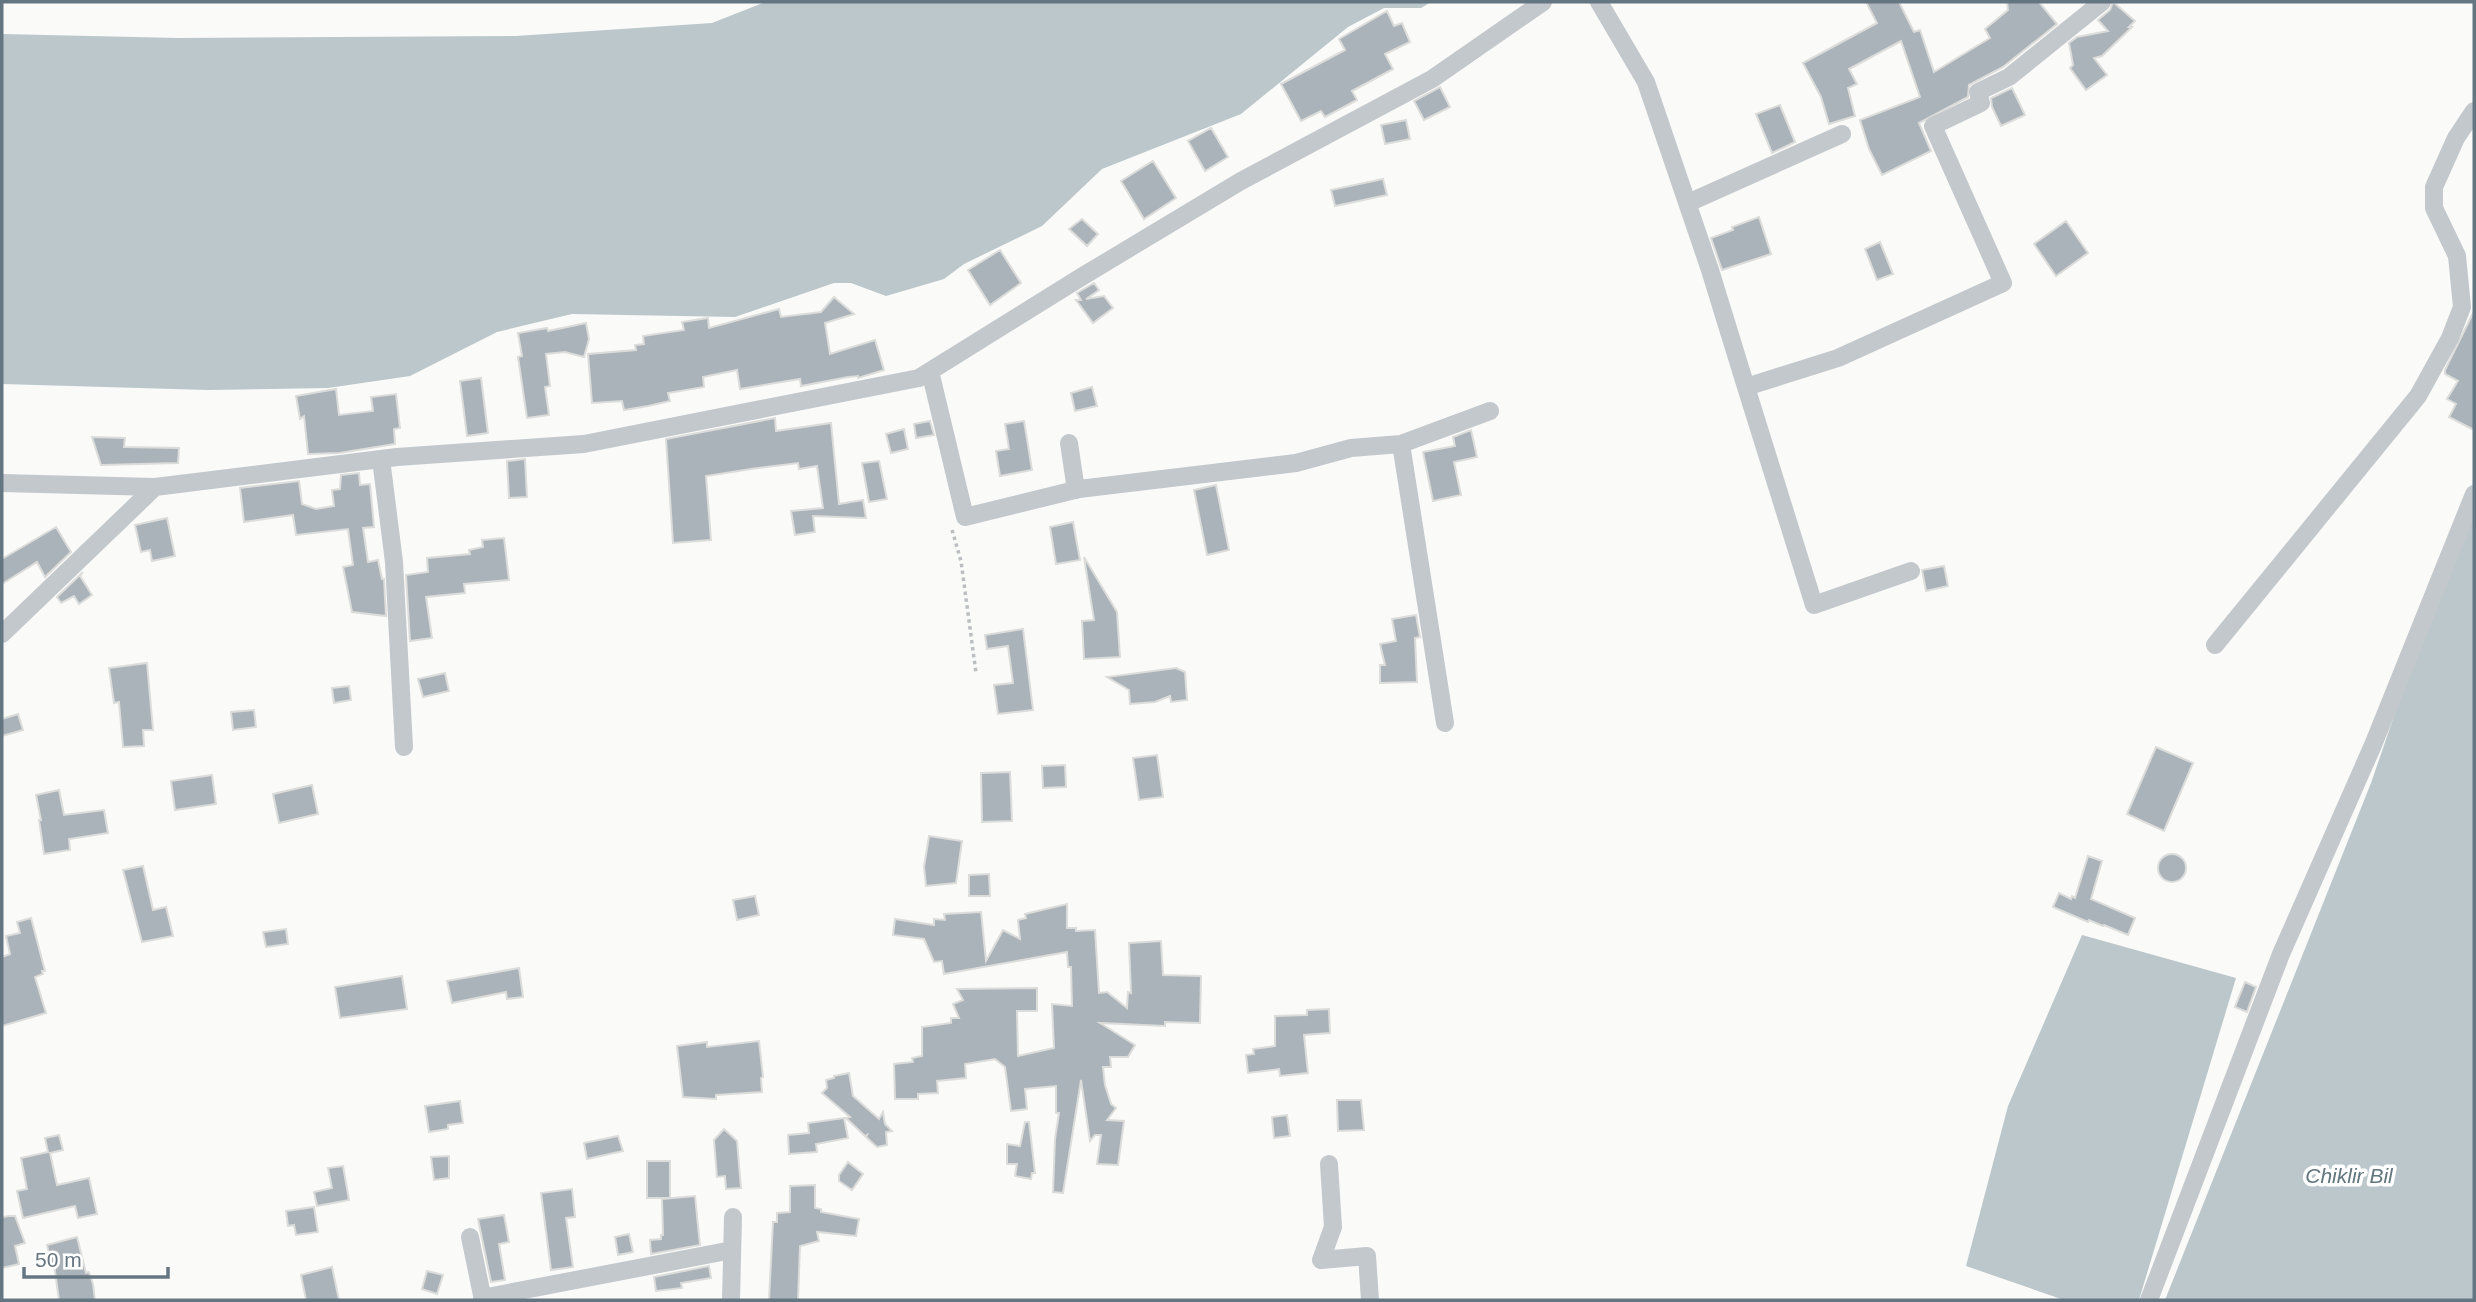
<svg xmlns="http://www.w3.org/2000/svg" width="2476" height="1302" font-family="Arial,sans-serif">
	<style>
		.water { fill: #bbc7cb }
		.building { fill: #aab3b9; stroke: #dcdcda; stroke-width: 2 }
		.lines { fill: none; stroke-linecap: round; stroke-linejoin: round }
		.path { stroke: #bbbfc2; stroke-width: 3.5; stroke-dasharray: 3.5 3.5; stroke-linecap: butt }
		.minor { stroke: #c3c8cc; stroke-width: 18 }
		.labels { text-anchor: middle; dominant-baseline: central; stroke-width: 7; stroke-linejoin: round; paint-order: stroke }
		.water-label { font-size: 21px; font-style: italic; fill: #60757c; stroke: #fff }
	</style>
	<rect width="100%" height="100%" fill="#fafaf8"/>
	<!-- water -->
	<path class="water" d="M765,2H1431L1421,8H1384L1348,27L1241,114L1102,169L1042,226L964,264L944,279L886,296L851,283H834L735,317L572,314L497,332L410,376L328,388L208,390L2,384V34L178,38L516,36L712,23Z
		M2474,490V1300H2165L2371,783L2459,527Z
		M2082,935L2236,978L2139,1300H2064L1966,1266L2008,1106Z"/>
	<!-- building -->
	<path class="building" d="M1866,2H1899L1914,32L1920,30L1934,72L1990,38L1985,29L2008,10L2007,2H2039L2057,24L2003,67L1969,85L1968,97L1919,123L1931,151L1882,175L1869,149L1860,120L1920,97L1901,41L1849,69L1857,84L1848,88L1855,116L1829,124L1821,97L1803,63L1877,23Z
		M2113,2L2135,21L2129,27H2132L2102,56L2094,58L2107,75L2086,90L2070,68L2073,65L2069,43L2077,37L2108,31L2098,20L2110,10Z
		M1387,11L1394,26L1402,23L1410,42L1385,54L1393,69L1352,91L1357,100L1325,117L1321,111L1301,121L1281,84L1345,50L1339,39Z
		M1440,87L1450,107L1424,120L1414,101Z
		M2012,88L2025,115L2001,126L1992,107L1991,98Z
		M1780,105L1795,142L1772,153L1756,114Z
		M1406,120L1410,139L1385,144L1381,125Z
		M1211,128L1228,157L1205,171L1188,141Z
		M1153,161L1176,198L1144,219L1121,181Z
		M1383,179L1387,195L1335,206L1331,190Z
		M1759,217L1771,254L1722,270L1711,238L1733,230L1732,227Z
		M1082,219L1098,234L1087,246L1069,229Z
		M2066,221L2088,253L2056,276L2034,244Z
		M1880,242L1893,274L1877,280L1865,249Z
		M1000,250L1021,283L990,305L968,270Z
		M1094,283L1099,290L1086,299L1104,296L1113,308L1093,323L1076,300H1081L1077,293Z
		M834,297L854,314L825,323L830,354L875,340L884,370L858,378V376L848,377L801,386L800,379L740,389L737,370L703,377L704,387L668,393L670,401L648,406L624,410L622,401L592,403L588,354L636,350L635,345L644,344L643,336L684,330L682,322L708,318L709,328L779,309L781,317L821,312Z
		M2474,311V430L2449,417L2456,404L2447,399L2458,381L2445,374V370Z
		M586,323L589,339L584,357L565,352L546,354L550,386L545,387L549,415L527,418L518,357L522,356L518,333L547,328L548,331Z
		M481,378L488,433L467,436L460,381Z
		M1092,387L1097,406L1075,411L1071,393Z
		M336,389L339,415L373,411L371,397L396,394L400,428L394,429L395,444L339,453L308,454L304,416L300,419L296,396Z
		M775,418L776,431L831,423L839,504L863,500L866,518L813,516L815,532L795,535L791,511L823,508L817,466L799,469L798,463L751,469L706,476L711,540L673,543L666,439Z
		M930,421L934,435L916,438L914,424Z
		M1024,421L1032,470L1000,476L996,451L1009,449L1005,424Z
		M904,429L908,449L891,453L886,434Z
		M1471,430L1477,457L1454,462L1461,495L1433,501L1423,452L1455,446L1453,437Z
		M92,437L125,438L124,447L179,448L178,463L101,465Z
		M525,459L527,497L509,498L507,461Z
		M879,461L887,499L869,502L862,463Z
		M359,473L360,485L370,484L374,527L363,528L368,562L378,560L382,579H384L386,616L352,612L343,567L353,565L348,529L296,535L293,515L244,522L240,488L299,481L302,504L316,509L334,506L332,490L340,489L341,475Z
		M1216,485L1229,550L1207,555L1194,490Z
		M167,518L175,556L152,561L150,550L141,552L135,525Z
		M1073,522L1080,560L1056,564L1050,527Z
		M56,527L71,552L45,577L37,562L2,584V559Z
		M504,538L509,580L464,584L465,593L426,597L432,638L410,641L406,575L428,572L427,558L470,554L469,550L483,547L482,540Z
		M1084,557L1117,612L1120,657L1084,659L1082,621L1094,620Z
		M1944,566L1948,586L1926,591L1922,570Z
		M83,572L80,576L92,595L79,604L74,596L61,603L57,597Z
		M1416,615L1420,637L1415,638L1417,682L1380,683V665H1385L1380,644L1396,641L1392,619Z
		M1023,629L1033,710L998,714L994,685L1013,683L1008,646L987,649L985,635Z
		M147,663L153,730H143L144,746L123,747L119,702L114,703L109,668Z
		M1176,668L1185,672L1187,700L1171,702L1170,696L1155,702L1130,704L1129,690L1107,677Z
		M445,673L449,691L423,697L418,679Z
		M349,686L351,700L334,703L332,688Z
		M254,710L256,727L233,730L231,712Z
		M18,714L23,730L2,736V719Z
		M2156,747L2193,763L2164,831L2127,814Z
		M1157,755L1163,797L1139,800L1133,758Z
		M1065,765L1066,787L1043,788L1042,766Z
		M1010,772L1012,821L982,822L981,773Z
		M212,775L216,804L175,810L171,781Z
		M312,785L318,814L279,823L273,794Z
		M59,790L64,815L104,810L108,833L69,839L70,850L44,854L39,820H41L36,795Z
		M929,836L962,841L956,883L926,886L924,867Z
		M2158 868a14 14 0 1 1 28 0a14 14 0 1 1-28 0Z
		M2088,856L2102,861L2091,899L2135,918L2128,935L2104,925L2103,926L2089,920L2088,922L2053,907L2059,893L2071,899L2072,896L2075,898Z
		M143,866L153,910L166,907L173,936L142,942L123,870Z
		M989,874L990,896H969V875Z
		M755,896L759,915L737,920L733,900Z
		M1067,904V928H1076V931L1095,930L1099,993L1107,992L1127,1008L1128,992L1131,993L1129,943L1161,941L1163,975L1201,976L1200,1023L1165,1022V1026L1100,1023L1135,1045L1128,1057H1110L1111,1067H1103L1105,1085L1111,1104L1116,1108L1107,1120L1124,1121L1118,1165L1097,1164L1101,1135H1095L1090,1141L1081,1080L1063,1193L1053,1192L1055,1139L1059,1113H1056V1086L1025,1089L1027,1109L1011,1111L1005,1067L995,1059L965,1064L966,1078L937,1081L938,1093L918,1094V1099H895L894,1064L913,1062L912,1058L922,1056V1027L951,1023V1018H959L953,1004L963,1000L957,989L1037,988V1011H1017L1018,1056L1054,1048L1052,1004L1072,1006L1071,967H1068L1067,952L944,974L942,961L934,962L924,939L893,935L895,919L934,925V919L945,920L944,914L981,912L986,961L1003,930L1020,939L1018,920L1026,918L1025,914Z
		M31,918L45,971H42L43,974L35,977L46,1013L2,1026V957L10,954L6,936L20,933L17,922Z
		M286,929L288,944L266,947L263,932Z
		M519,968L523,997L507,999L506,992L452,1003L447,981Z
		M402,976L407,1009L340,1018L335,987Z
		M2245,982L2256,987L2247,1012L2235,1007Z
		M1329,1009L1330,1033L1304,1035L1308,1073L1280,1076L1279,1069L1248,1073L1246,1055L1254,1054L1253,1049L1275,1046V1016L1307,1015V1010Z
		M759,1041L763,1077L761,1078L762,1092L716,1095V1099L683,1097L677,1046L707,1042V1047Z
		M849,1073L853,1096L879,1119L883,1112L885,1124L892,1131L886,1132L887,1145L877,1147L866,1137L867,1135L865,1136L846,1118L850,1117L822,1093L827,1088L826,1080L834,1078V1076Z
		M1337,1100H1361L1364,1130L1338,1131Z
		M460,1101L463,1123L448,1125V1129L429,1132L425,1106Z
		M1287,1115L1290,1136L1274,1138L1272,1117Z
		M844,1118L848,1138L816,1144L817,1152L789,1154L788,1135L809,1133L808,1123Z
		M1025,1122H1029L1035,1173H1032L1031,1179L1015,1176L1017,1164H1007V1144L1020,1146Z
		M724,1129L737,1141L741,1188L726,1189L725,1176L717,1177L714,1140Z
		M59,1135L63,1150L50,1153L57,1185L89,1178L97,1214L78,1218L75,1206L23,1218L17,1191L27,1189L21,1158L48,1152L45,1138Z
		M618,1136L623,1151L587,1159L584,1143Z
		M449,1156V1178L434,1180L431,1157Z
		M647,1161H670V1198H647Z
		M848,1162L863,1174L852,1190L839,1181V1175Z
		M343,1166L349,1200L317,1206L314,1192L332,1188L328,1168Z
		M815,1185V1208L821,1209V1212L859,1219L856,1236L817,1232L819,1241L800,1246L798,1300H769L773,1222H777V1213L790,1212V1186Z
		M572,1189L575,1217L566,1218L573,1267L551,1270L541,1193Z
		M695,1196L700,1245L651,1254L650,1240L661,1239V1235H663L662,1199Z
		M314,1207L318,1232L296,1235L294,1225L288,1226L286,1211Z
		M504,1215L509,1242L499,1244L505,1280L491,1282L478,1219Z
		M9,1216H15L25,1243L15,1246L19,1264L2,1268V1217Z
		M629,1234L633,1252L618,1255L615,1237Z
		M77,1237L86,1273L89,1272L93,1284L95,1300H59L54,1264H51L47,1245Z
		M709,1266L711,1278L681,1283L682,1288L656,1291L654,1277Z
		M332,1267L339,1300H306L301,1275Z
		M427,1271L443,1275L437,1294L422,1289Z"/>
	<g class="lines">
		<!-- path -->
		<path class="path" d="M952,530L961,561L976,673"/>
		<!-- minor -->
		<path class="minor" d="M1599,2L1646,82L1710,270L1746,387L1838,358L2003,283L1933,126L1981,103L1978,92L2009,77L2102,2
			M1688,203L1842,134
			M930,371L965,517L1079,489L1296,463L1351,448L1401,444L1490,411
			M1746,387L1814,605L1911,571
			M1069,443L1076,490
			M1401,444L1445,723
			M381,459L394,562L404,747
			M2,483L155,487
			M2,634L155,487L397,457L584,444L919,378L1083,276L1241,181L1432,79L1543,2
			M2215,645L2418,396L2450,338L2462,307L2457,256L2434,208V187L2456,138L2474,111
			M1329,1164L1333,1227L1321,1260L1367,1256L1370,1300
			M470,1237L483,1300
			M482,1298L732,1250
			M731,1300L733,1217
			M2149,1300L2281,954L2373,745L2474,494"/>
	</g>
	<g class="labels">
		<!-- water labels -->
		<g class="water-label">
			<text x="2349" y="1175">Chiklir Bil</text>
		</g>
	</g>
	<!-- border -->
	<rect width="2476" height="1302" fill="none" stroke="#657683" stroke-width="7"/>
	<!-- scale -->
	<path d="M24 1267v10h144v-10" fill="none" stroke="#657683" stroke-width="3.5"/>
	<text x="35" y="1267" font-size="21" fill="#657683" stroke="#ffffff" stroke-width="5" paint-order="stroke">50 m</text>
</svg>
